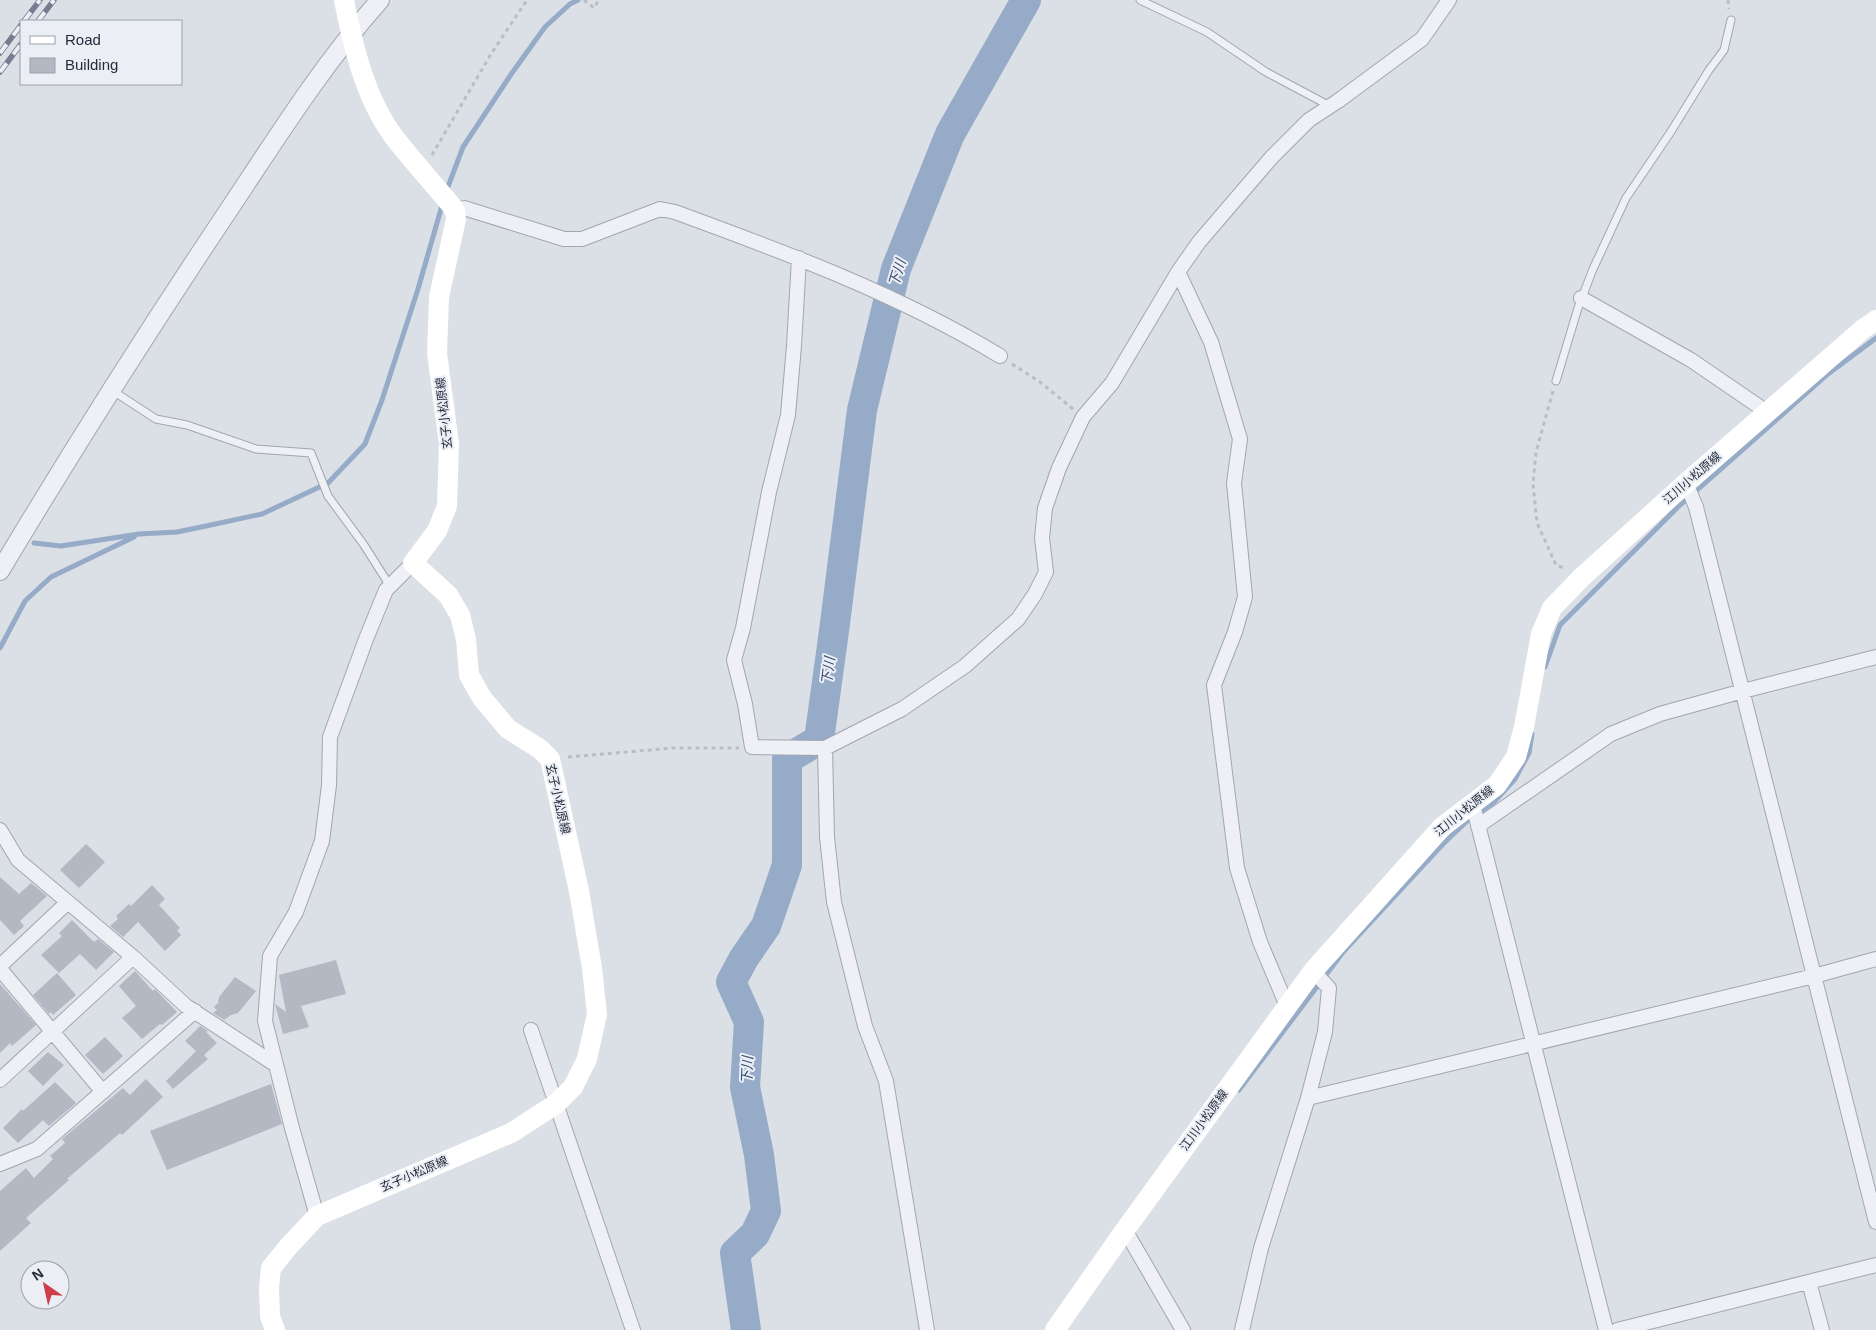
<svg xmlns="http://www.w3.org/2000/svg" width="1876" height="1330" font-family="Helvetica,'Noto Sans JP',sans-serif">
	<style>
		.lines { fill: none; stroke-linecap: round; stroke-linejoin: round }
		.stream { stroke: #95abc7; stroke-width: 5 }
		.river { stroke: #95abc7; stroke-width: 30 }
		.building { fill: #b3b8c3 }
		.service-casing { stroke: #a1a6b0; stroke-width: 9 }
		.minor-casing { stroke: #a1a6b0; stroke-width: 16 }
		.tertiary-casing { stroke: #a1a6b0; stroke-width: 20 }
		.path { stroke: #babdc5; stroke-width: 3; stroke-dasharray: 4 4; stroke-linecap: butt }
		.service { stroke: #eef0f5; stroke-width: 7 }
		.minor { stroke: #eef0f5; stroke-width: 14 }
		.tertiary { stroke: #eef0f5; stroke-width: 18 }
		.secondary { stroke: #fff; stroke-width: 20 }
		.rail-casing { stroke: #757d90; stroke-width: 5.5 }
		.rail { stroke: #ebeef4; stroke-width: 4; stroke-dasharray: 11; stroke-linecap: butt }
		.labels { text-anchor: middle; dominant-baseline: central; stroke-width: 4; stroke-linejoin: round; paint-order: stroke }
		.street-label { font-size: 12px; fill: #252c3c; stroke: #ebeef4 }
		.water-label { font-size: 14px; font-style: italic; fill: #2f4871; stroke: #ebeef4 }
	</style>
	<rect width="100%" height="100%" fill="#dbdfe6"/>
	<g class="lines">
		<!-- stream -->
		<path class="stream" d="M446,192L463,147L512,73L545,27L570,4L578,0
			M34,543L61,546L139,534L177,532L206,526L262,514L328,483L365,444L382,400L418,289L443,202
			M0,648L25,601L51,577L134,537
			M1545,667L1560,625L1678,507L1828,374L1876,338
			M1239,1090L1344,951L1443,844L1466,822L1494,802L1515,779L1529,753L1532,734"/>
		<!-- river -->
		<path class="river" d="M746,1330L735,1253L755,1234L766,1211L759,1155L745,1087L749,1022L731,982L744,958L766,926L787,865V759L819,740L834,631L862,410L896,269L950,134L1026,0"/>
	</g>
	<!-- building -->
	<path class="building" d="M86,844L105,862L79,888L60,870Z
		M0,877L19,894L31,883L47,896L20,921L24,926L14,935L0,920Z
		M152,885L165,899L159,905L180,928L177,930L181,935L165,951L138,922L123,937L110,926L118,919L116,916L129,904L131,906Z
		M72,920L94,942L98,939L114,952L96,970L80,954L59,973L41,955L62,936L59,933Z
		M336,960L346,994L301,1006L309,1027L283,1034L275,1004L286,1012L279,975Z
		M135,971L153,991L155,989L177,1012L162,1025L160,1024L142,1039L122,1018L136,1006L119,986Z
		M57,973L76,995L53,1015L51,1012L49,1014L33,995Z
		M235,977L256,991L238,1013L231,1015L224,1020L213,1013L217,1010L214,1007L218,1003L219,997Z
		M0,984L36,1025L12,1046L10,1043L0,1053Z
		M200,1026L208,1031L206,1032L217,1043L204,1055L208,1059L173,1089L166,1081L196,1051L185,1041Z
		M105,1037L123,1056L103,1074L85,1055Z
		M48,1052L64,1065L43,1086L28,1071Z
		M146,1079L163,1097L122,1135L120,1133L67,1179L69,1180L26,1218L31,1223L0,1251V1191L26,1168L34,1178L53,1159L50,1156L65,1143L62,1139L123,1088L130,1095Z
		M55,1082L76,1103L49,1126L43,1120L18,1143L3,1128L22,1109L23,1111Z
		M271,1084L282,1124L167,1170L150,1131Z"/>
	<g class="lines">
		<!-- service casing -->
		<g class="service-casing">
			<path id="service" d="M1140,0L1207,32L1266,72L1330,106
				M1556,381L1578,308L1593,269L1626,198L1670,133L1709,70L1724,50L1731,20
				M113,391L156,419L187,425L256,449L311,453L328,496L364,545L390,586"/>
		</g>
		<!-- minor casing -->
		<g class="minor-casing">
			<path id="minor" d="M455,211L464,208L564,239H582L660,209L675,212C787,253 898,294 1000,356
				M799,258L794,346L788,415L769,492L743,628L734,660L745,704L752,747L825,748L902,709L965,666L1018,619L1035,594L1046,572L1042,538L1045,508L1059,468L1083,417L1112,383L1178,272L1199,242L1271,158L1309,120L1338,101L1422,39L1449,0
				M1178,272L1211,342L1240,439L1234,483L1245,597L1235,632L1214,685L1237,868L1260,942L1287,1006
				M1581,298L1691,360L1767,412
				M1686,483L1696,507L1876,1222
				M825,748L827,837L834,902L865,1026L886,1081L927,1330
				M1473,805L1606,1330
				M1478,826L1611,734L1660,714L1743,691L1876,657
				M0,830L18,860L133,957L186,1006L276,1065
				M0,966L68,902
				M0,969L103,1092
				M531,1030L633,1330
				M0,1080L133,957
				M1308,1098L1814,976L1876,959
				M0,1164L37,1149L195,1011
				M317,1216L292,1128L265,1021L270,956L296,912L322,841L329,785L330,737L366,639L386,590L413,563
				M1125,1230L1183,1330
				M1809,1282L1822,1330
				M1242,1330L1261,1248L1308,1098L1325,1032L1329,988L1313,971
				M1617,1330L1876,1265"/>
		</g>
		<!-- tertiary casing -->
		<g class="tertiary-casing">
			<path id="tertiary" d="M0,571C73,449 149,329 228,211C276,139 322,65 380,0"/>
		</g>
		<!-- path -->
		<path class="path" d="M584,0L594,8L599,0
			M1728,0L1729,9
			M432,155L491,54L527,0
			M1012,364L1040,382L1073,409
			M1553,391L1536,452L1533,484L1537,523L1556,565L1566,569
			M568,757L673,748H739"/>
		<!-- service -->
		<use href="#service" class="service"/>
		<!-- minor -->
		<use href="#minor" class="minor"/>
		<!-- tertiary -->
		<use href="#tertiary" class="tertiary"/>
		<!-- secondary -->
		<path class="secondary" d="M275,1330L270,1316L269,1288L271,1268L288,1247L317,1216L511,1133L556,1104L573,1087L587,1059L597,1014L592,968L579,891L550,759L540,749L508,729L482,698L469,675L466,639L460,615L448,595L413,563L437,531L447,506L449,444L437,353L439,297L456,219L455,211L451,205C432,182 412,160 394,137C365,98 353,46 344,0
			M1055,1330L1125,1230L1313,971L1442,827L1497,785L1516,757L1524,727L1541,634L1552,608L1582,577L1686,483L1863,329L1876,320"/>
		<!-- rail casing -->
		<g class="rail-casing">
			<path id="rail" d="M24,21L40,0
				M38,21L54,0
				M0,53L21,25
				M0,72L21,44"/>
		</g>
		<!-- rail -->
		<use href="#rail" class="rail"/>
	</g>
	<g class="labels">
		<!-- street labels -->
		<g class="street-label">
			<text transform="translate(444 413) rotate(-96)">玄子小松原線</text>
			<text transform="translate(1692 478) rotate(-41)">江川小松原線</text>
			<text transform="translate(558 799) rotate(77)">玄子小松原線</text>
			<text transform="translate(1464 811) rotate(-39)">江川小松原線</text>
			<text transform="translate(1204 1120) rotate(-54)">江川小松原線</text>
			<text transform="translate(414 1174) rotate(-23)">玄子小松原線</text>
		</g>
		<!-- water labels -->
		<g class="water-label">
			<text transform="translate(897 273) rotate(-73)">下川</text>
			<text transform="translate(828 671) rotate(-83)">下川</text>
			<text transform="translate(747 1070) rotate(-88)">下川</text>
		</g>
	</g>
	<!-- legend -->
	<rect x="20" y="20" width="162" height="65" fill="#ebeef4" stroke="#9ca0aa"/>
	<rect x="30" y="36" width="25" height="8" fill="#ffffff" stroke="#9ca0aa"/>
	<text x="65" y="45" font-size="15" fill="#252c3c">Road</text>
	<rect x="30" y="58" width="25" height="15" fill="#b3b8c3" stroke="#9ca0aa"/>
	<text x="65" y="70" font-size="15" fill="#252c3c">Building</text>
	<!-- north arrow -->
	<g transform="translate(45 1285) rotate(326)"><circle r="24" fill="#ebeef4" stroke="#9ca0aa"/>
	<path d="M0-4L9 19L0 12L-9 19Z" fill="#cf3c4a"/>
	<text y="-8" font-size="14" font-weight="bold" text-anchor="middle" fill="#252c3c">N</text>
	</g>
</svg>
